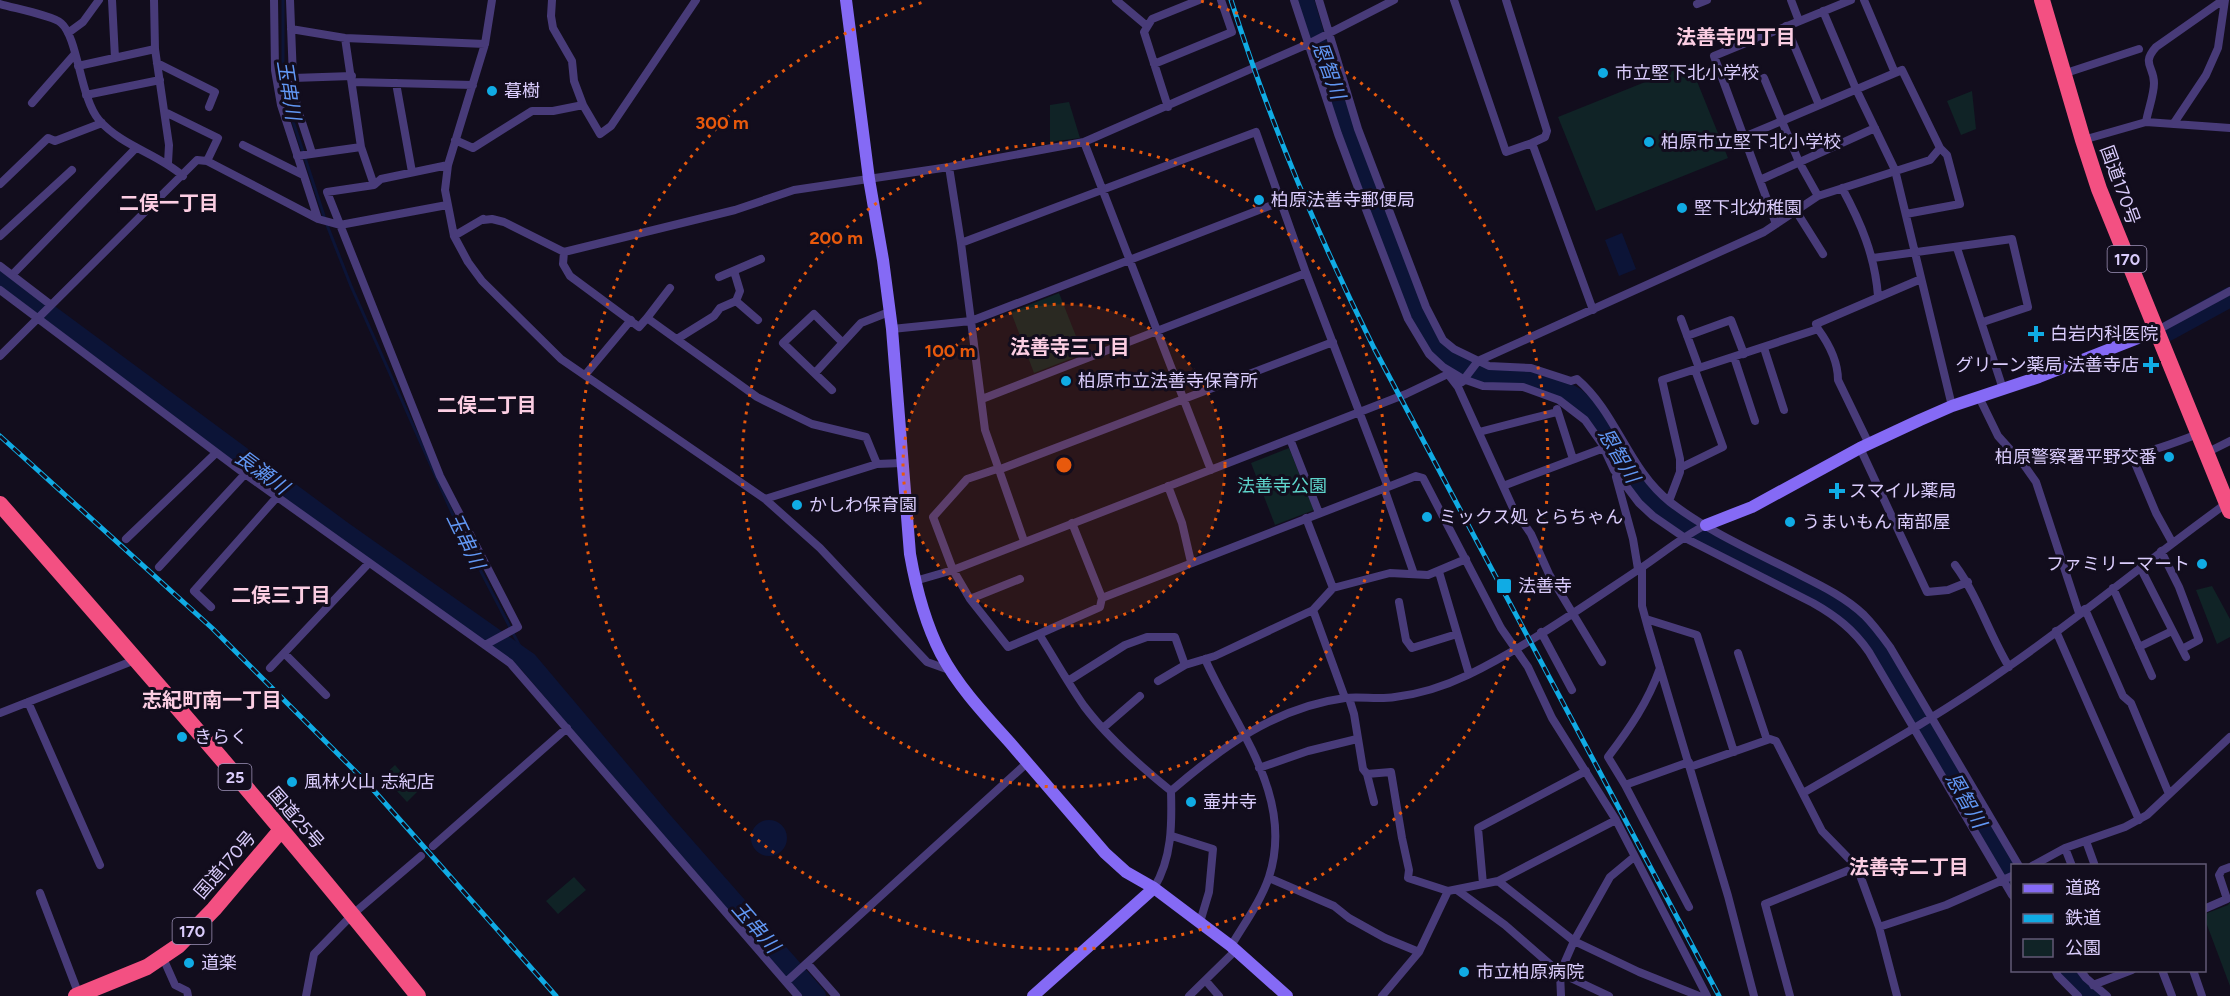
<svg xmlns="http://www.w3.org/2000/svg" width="2230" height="996" font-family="Figtree,'Noto Sans JP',sans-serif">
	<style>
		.green { fill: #102326 }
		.water { fill: #0c1437 }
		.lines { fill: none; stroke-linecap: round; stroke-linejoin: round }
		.stream { stroke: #0c1437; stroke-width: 3 }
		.river { stroke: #0c1437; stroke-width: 20 }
		.street { stroke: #483b79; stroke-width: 8 }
		.secondary { stroke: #856af5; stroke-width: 12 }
		.highway { stroke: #f35082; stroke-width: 16 }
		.rail-casing { stroke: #10abe4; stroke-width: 5 }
		.rail { stroke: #120d1d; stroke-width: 3; stroke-dasharray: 9; stroke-linecap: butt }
		.ring { fill: none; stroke: #e8590c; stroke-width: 3; stroke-dasharray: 3 6 }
		.poi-dot { fill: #10abe4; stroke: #120d1d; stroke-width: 2 }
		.labels { text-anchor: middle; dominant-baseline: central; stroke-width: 6; stroke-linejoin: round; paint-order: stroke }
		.shield { fill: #120d1d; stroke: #9e93b9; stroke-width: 1.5 }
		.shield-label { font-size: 16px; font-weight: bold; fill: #daccfc }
		.poi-label { font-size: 18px; fill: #daccfc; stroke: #120d1d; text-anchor: start }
		.street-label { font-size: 18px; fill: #daccfc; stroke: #120d1d }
		.park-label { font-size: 18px; fill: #5ed5cc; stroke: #120d1d }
		.neighbourhood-label { font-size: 20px; font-weight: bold; fill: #fccee3; stroke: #120d1d }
		.water-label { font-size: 20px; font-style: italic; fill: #6197f4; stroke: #120d1d }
		.centre { fill: #e8590c; stroke: #120d1d; stroke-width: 3 }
		.ring-label { font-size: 18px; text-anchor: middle; font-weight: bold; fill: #e8590c; stroke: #120d1d; stroke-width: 6; stroke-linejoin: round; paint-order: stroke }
	</style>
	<rect width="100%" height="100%" fill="#120d1d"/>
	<!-- green -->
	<path class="green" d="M1690,64L1728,158L1596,211L1558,117Z
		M1972,91L1976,129L1961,135L1947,101Z
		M1069,102L1080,138L1050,142V105Z
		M1059,293L1083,354L1034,373L1011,312Z
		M1289,448L1314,510L1275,525L1251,463Z
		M2212,586L2230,619V637L2217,644L2196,590Z
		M395,765L418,791L407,802L383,776Z
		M574,877L586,890L558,914L546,901Z
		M2230,902V986L2204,917L2205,914L2228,905Z"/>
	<!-- water -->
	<path class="water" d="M1622,233L1636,269L1619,276L1605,240Z
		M751 838a18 18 0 1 1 36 0a18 18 0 1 1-36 0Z"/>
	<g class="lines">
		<!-- stream -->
		<path class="stream" d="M283,0V71L289,109L325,219
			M327,225L351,286L461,533L528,662"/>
		<!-- river -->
		<path class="river" d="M1304,0L1315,37L1421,318L1433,342L1446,358L1465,368L1493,377H1522L1551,384L1576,398L1594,415L1638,488L1662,511L1830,604L1850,618L1879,651L2012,880
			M0,278L341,530L528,662L663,822L816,996
			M2168,331L2230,297
			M2067,970L2091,996"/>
		<!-- street -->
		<path class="street" d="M112,0L115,58
			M154,0L155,49L169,145L168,163
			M274,0L275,70L281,105L318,219
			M290,0L293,78L297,107L312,153
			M492,0L485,44L448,165L445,190L454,236L468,262L482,281L561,359L765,499L820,548L927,662L952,671
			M552,0L551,16L553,28L572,61L574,81L583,105
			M1116,0L1147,26
			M1294,0L1338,134L1367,212L1408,319L1429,354L1443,367L1463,379L1483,386L1523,387L1559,400L1585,420L1602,444L1614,470L1639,503L1653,516L1685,538L1813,603C1836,616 1854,630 1869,652L2012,895
			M1319,0L1358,129L1426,307L1443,340L1454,349L1489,366L1531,368L1571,381L1577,379C1617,413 1628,469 1670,502C1710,533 1758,553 1802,576C1824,587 1846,598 1864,615C1874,625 1882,636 1890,647L2019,866
			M1454,0L1506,152L1532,143
			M1506,0L1547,131L1545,137L1532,143L1593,310
			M1791,0L1799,21
			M1864,0L1895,73
			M0,4C13,8 54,16 61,23C78,37 80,98 99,120C123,147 157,153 183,176
			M1697,4L1707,0
			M1823,11L1856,89L1895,170L1952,406
			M1786,26L1819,105
			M291,29L345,38L485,44
			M68,33L83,22L99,0
			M345,38L361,147L374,185
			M157,63L215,92L209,107
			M1154,64L1232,32L1221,0
			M78,66L155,49
			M2063,74L2139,49
			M293,78L352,76
			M1764,78L1799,162L1818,196
			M352,82L473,85
			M396,83L412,172
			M86,95L160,80
			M32,103L74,55
			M1168,107L1144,32L1152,19L1199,0
			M165,112L218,138L207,161
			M2146,122C2148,110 2154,95 2154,83C2154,66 2141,64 2156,47L2223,0
			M2174,123L2206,75L2218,48L2225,0
			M455,140L473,148L532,111H553L583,105L600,134L611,126L696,0
			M2083,140L2146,122L2230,128
			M1084,142L1211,470
			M243,145L303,175
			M297,156L361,147
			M448,165L381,179L374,185L327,192L440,476L518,627L485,645
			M949,167L961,243L985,430L1024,541
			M1760,180L1875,128
			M0,184L48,138L55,141L102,123
			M1842,188C1861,223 1875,256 1878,296
			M1796,211L1823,254
			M1906,214L1960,204L1947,155L1940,148
			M483,220L492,219L504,222L564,252L735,210L794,190L949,167L1084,142L1308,44L1394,0
			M1776,224L1714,56L1851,0
			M0,236L72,170
			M454,236L483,219
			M961,243L1256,132L1306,273L1388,487
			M1957,248L2003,389
			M564,252L563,264L570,276L639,327L647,318L757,397L812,424L866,437L877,464
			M1873,258L2012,239L2028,307L1983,322
			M0,266L51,305
			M12,275L136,148
			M719,277L761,259
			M0,290L245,474L510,663L798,996
			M736,301L758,320
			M647,318L670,288
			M1681,319L1699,368
			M892,329L971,321L1280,202
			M1818,329C1829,344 1838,362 1838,380L1869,444
			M2156,331L2230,291
			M1687,336L1731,320L1744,354
			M677,339L714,316L720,308L736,301L740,291L734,271
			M1764,348L1784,410
			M0,356L197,160L207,161L318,219L340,225L447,205
			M1734,357L1755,421
			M815,373L861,323L889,312
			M585,375L631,320
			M1462,382L1478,361L1764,232L1818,196L1930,160L1940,148L1902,70L1744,137
			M832,390L783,343L814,314L842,342
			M1979,397L1998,436L2024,465L2036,482L2079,613
			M982,399L1306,273
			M1557,409L1573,459
			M1479,432L1557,412
			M1290,439L1319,513
			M1860,448L1927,592L1948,590L1968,582
			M2206,453L2230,441
			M2115,456C2145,455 2171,444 2198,434
			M2132,456L2156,513L2172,542
			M1680,468L1723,447L1695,370
			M997,469L967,479L933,517L953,570L970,599L1008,647L1039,634C1054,658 1068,683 1084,706C1108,738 1140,766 1171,791
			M998,470L1333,342
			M1616,477L1633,539L1638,569
			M1168,486L1182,523L1191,562
			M1503,486L1604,448
			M1384,488L1414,574
			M765,499L877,464L902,463
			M1669,501L1680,472V459L1662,380L1818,329L1816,324L1921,279
			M1306,518L1333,588
			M1072,523L1102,598L1388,487L1416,476L1423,478L1501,628L1528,667L1552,718L1616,820L1707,996
			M126,539L216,453
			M2161,551L2179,587L2199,640L2182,649
			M1955,565C1978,596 1989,634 2009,667
			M159,567L245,474
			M1642,567V606L1648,628L1728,896L1754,996
			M2140,567L2186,657
			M1439,572L1469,674
			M915,581L953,570L1406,394L1448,374L1458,387L1513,508L1531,534L1549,574L1602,662
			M2113,588L2152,676
			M970,599L1020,579
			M1399,602L1406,640L1412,648L1457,634
			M211,607L194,591L277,497
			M2085,609L2123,696L2131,703L2169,794
			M1313,610L1345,698
			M1646,619L1697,635L1734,752
			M2056,631L2139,820
			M1541,632L1572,690
			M1039,634L1100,607L1102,598
			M2139,647L2172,631
			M284,653L326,695
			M1738,653L1767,740
			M1205,659C1236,729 1295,796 1269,877C1261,901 1244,924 1231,946
			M270,668L369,563
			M1660,668C1648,702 1630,728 1608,757L1625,785L1689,762
			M1068,681L1125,645L1147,637H1175L1185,665
			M1158,681L1185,665L1215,656L1313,610L1333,588L1390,573L1428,575L1466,559
			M1349,698L1354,714L1363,769L1367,774L1391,772L1402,838L1409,870L1408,878L1448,891
			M28,702L100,865
			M0,713L135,660
			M1103,728L1140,696
			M1690,767L1770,739L1776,741L1822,831L1857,867L1879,927L1897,996
			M1259,768L1308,751L1357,739
			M1367,774L1374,802
			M1625,785L1689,907
			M1803,793C1872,753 1942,714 2008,667C2083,615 2153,556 2227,503
			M1172,836L1213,849L1209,892L1200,922
			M2086,841L2095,866
			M433,846L567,728
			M2065,848L2072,866
			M2032,866L2065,848L2125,827L2147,815L2230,737
			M1269,878L1334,906L1349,918L1385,938L1419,952
			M1498,881L1574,941L1639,972L1699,996
			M1483,884L1478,828L1586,771
			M1154,888C1172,858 1172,825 1171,791C1222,747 1276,707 1345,698C1361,696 1378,700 1395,697C1420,694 1445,686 1468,675C1529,645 1585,605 1641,568C1662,554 1683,536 1706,525
			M1457,890L1505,925L1560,973L1609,996
			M40,893L79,995
			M2204,909L2227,899L2219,875L2222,870L2230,867
			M1879,927L1946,905L2012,876
			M163,958L175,985L187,991L188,996
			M807,963L836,996
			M2055,970L2058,976L2078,996
			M2080,970L2086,978L2107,996
			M2162,970L2172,996
			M2193,970L2202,996
			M1206,981L1219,996
			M786,982L1027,763
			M2093,985L2132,970
			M306,996L314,954L353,914L421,856
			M1189,996L1236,950
			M1382,996L1419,952L1448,891L1498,881L1616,820
			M1561,996L1560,973L1574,941L1610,877L1634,857
			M1790,996L1765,904L1857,867"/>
		<!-- secondary -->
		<path class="secondary" d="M846,0L869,179L883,260L892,329L910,554C916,588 925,623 941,654C959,688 987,717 1012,745C1043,781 1074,817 1105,853L1126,872L1154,888L1231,946L1287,996
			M1706,525L1752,507L1860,448L1920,420L1952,406L2039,377L2156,331
			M1033,996L1154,888"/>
		<!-- highway -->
		<path class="highway" d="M2042,0L2083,140L2099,189L2230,511
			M0,504C142,666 284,828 418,996
			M76,996L147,967L178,946L214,909L281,830"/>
		<!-- rail casing -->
		<g class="rail-casing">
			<path id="rail" d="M1231,0C1269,120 1318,236 1374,348L1719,996
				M0,436L212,628L369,785L556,996"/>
		</g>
		<!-- rail -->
		<use href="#rail" class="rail"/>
	</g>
	<!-- distance rings -->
	<circle cx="1064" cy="465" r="161" fill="#e8590c" fill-opacity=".12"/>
	<g class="ring">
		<circle cx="1064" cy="465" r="161"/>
		<circle cx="1064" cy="465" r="322"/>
		<path d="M1201 1A484 484 0 1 1 927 1"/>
	</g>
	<!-- markers -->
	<g class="poi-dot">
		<circle cx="1603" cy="73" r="6"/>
		<circle cx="492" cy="91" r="6"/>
		<circle cx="1649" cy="142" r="6"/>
		<circle cx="1259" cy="200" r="6"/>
		<circle cx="1682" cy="208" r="6"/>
		<path d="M2033 325h6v6h6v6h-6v6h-6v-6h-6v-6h6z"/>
		<path d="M2148 356h6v6h6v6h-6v6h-6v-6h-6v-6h6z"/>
		<circle cx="1066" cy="381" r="6"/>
		<circle cx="2169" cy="457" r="6"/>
		<path d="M1834 482h6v6h6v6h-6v6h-6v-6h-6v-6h6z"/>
		<circle cx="797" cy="505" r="6"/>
		<circle cx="1427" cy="517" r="6"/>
		<circle cx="1790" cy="522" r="6"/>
		<circle cx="2202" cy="564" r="6"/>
		<rect x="1496" y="578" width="16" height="16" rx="3"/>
		<circle cx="182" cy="737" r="6"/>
		<circle cx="292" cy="782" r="6"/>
		<circle cx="1191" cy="802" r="6"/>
		<circle cx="189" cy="963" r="6"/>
		<circle cx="1464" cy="972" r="6"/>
	</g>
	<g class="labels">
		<!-- shield labels -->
		<g class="shield">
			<rect x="2107.5" y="246" width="39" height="26" rx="4.5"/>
			<rect x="218.5" y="764" width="33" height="26" rx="4.5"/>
			<rect x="172.5" y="918" width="39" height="26" rx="4.5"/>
		</g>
		<g class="shield-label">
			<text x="2127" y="259">170</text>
			<text x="235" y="777">25</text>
			<text x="192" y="931">170</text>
		</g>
		<!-- poi labels -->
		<g class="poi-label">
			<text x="1615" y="73">市立堅下北小学校</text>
			<text x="504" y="91">暮樹</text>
			<text x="1661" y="142">柏原市立堅下北小学校</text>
			<text x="1271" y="200">柏原法善寺郵便局</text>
			<text x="1694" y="208">堅下北幼稚園</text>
			<text x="2050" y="334">白岩内科医院</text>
			<text x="2139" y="365" text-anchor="end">グリーン薬局 法善寺店</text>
			<text x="1078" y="381">柏原市立法善寺保育所</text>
			<text x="2157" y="457" text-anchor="end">柏原警察署平野交番</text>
			<text x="1849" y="491">スマイル薬局</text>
			<text x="809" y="505">かしわ保育園</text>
			<text x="1439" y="517">ミックス処 とらちゃん</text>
			<text x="1802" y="522">うまいもん 南部屋</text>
			<text x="2190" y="564" text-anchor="end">ファミリーマート</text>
			<text x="1518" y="586">法善寺</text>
			<text x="194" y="737">きらく</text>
			<text x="304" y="782">風林火山 志紀店</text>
			<text x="1203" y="802">壷井寺</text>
			<text x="201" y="963">道楽</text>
			<text x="1476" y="972">市立柏原病院</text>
		</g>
		<!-- street labels -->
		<g class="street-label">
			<text transform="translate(2120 185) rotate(70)">国道170号</text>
			<text transform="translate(296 818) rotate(49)">国道25号</text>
			<text transform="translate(225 865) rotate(-49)">国道170号</text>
		</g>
		<!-- park labels -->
		<g class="park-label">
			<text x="1282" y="486">法善寺公園</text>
		</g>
		<!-- neighbourhood labels -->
		<g class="neighbourhood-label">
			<text x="1736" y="37">法善寺四丁目</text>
			<text x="169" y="203">二俣一丁目</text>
			<text x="1070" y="347">法善寺三丁目</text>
			<text x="487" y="405">二俣二丁目</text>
			<text x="281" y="595">二俣三丁目</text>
			<text x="212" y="700">志紀町南一丁目</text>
			<text x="1909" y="867">法善寺二丁目</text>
		</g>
		<!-- water labels -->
		<g class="water-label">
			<text transform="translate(1329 70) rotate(70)">恩智川</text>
			<text transform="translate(289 90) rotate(81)">玉串川</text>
			<text transform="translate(1619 455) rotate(59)">恩智川</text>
			<text transform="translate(262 472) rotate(36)">長瀬川</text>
			<text transform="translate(466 541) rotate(64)">玉串川</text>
			<text transform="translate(1966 800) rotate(60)">恩智川</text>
			<text transform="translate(756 927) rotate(49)">玉串川</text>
		</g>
	</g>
	<circle cx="1064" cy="465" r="9" class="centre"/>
	<g class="ring-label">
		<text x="722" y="129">300 m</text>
		<text x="836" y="244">200 m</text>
		<text x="950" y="357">100 m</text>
	</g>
	<!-- legend -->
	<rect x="2011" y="864" width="195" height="108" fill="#120d1d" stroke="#625976" stroke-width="1.5"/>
	<rect x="2023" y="884" width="30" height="9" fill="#856af5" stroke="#625976" stroke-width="1.5"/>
	<text x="2065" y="894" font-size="18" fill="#daccfc">道路</text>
	<rect x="2023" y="914" width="30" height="9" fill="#10abe4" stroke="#625976" stroke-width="1.5"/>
	<text x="2065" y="924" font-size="18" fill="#daccfc">鉄道</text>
	<rect x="2023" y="939" width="30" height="18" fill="#102326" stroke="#625976" stroke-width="1.5"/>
	<text x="2065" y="954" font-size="18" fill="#daccfc">公園</text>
</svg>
